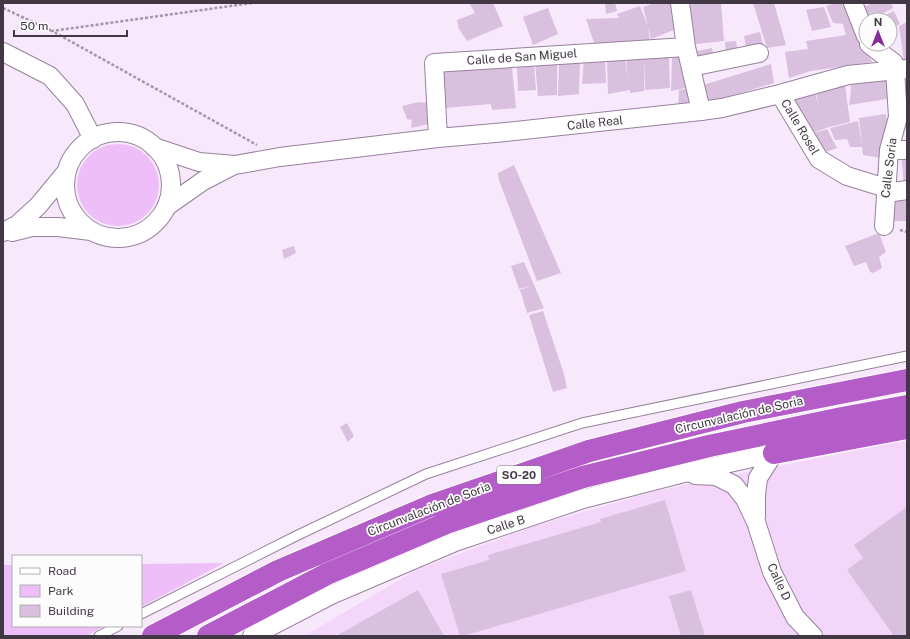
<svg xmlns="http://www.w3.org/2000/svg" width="910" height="639" font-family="'Public Sans',sans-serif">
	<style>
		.built { fill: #f4d6fb }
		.green { fill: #eebef9 }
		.building { fill: #d9c0df }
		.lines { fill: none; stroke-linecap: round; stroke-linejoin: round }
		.lane-casing { stroke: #98819d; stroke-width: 11 }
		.street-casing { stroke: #98819d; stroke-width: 20 }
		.highway-casing { stroke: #fff; stroke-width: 24 }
		.path { stroke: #a597a7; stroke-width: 2.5; stroke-dasharray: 3 2; stroke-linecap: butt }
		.lane { stroke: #fff; stroke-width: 9 }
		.street { stroke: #fff; stroke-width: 18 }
		.highway { stroke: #b45cc8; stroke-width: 22 }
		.labels { text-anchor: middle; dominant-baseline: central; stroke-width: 3.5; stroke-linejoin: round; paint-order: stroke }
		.shield { fill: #fcfcfc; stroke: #7a737b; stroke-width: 1 }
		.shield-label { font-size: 11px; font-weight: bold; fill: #423844 }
		.street-label { font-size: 12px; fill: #423844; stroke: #fcfcfc }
	</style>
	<rect width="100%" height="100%" fill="#f8e8fb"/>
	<!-- built -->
	<path class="built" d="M907,440V636H304L418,569L535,526L656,491Z"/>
	<!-- green -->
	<path class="green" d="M77 185a41 41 0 1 1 82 0a41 41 0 1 1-82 0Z
		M224,563L141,607V564Z
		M3,565H13V626H104L87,636H3Z"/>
	<!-- building -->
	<path class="building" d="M469,3H493L503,26L467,41L459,29L457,20L475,13Z
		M605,3H615L617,11L606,14Z
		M654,3H674L679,28L651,39L643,7Z
		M700,3H721L724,41L687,45L685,5Z
		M753,3H774L786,45L767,48Z
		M836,3H847L860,30L872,62L811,71L789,78L785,52L808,49L806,41L846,35L843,24L833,23L826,6Z
		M873,3H891L893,8L880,15L876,12L880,20H866L863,18L874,12L862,17L858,9Z
		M640,6L648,27L650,41L595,46L586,19L619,18L617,14Z
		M824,7L831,27L812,31L806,10Z
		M548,8L558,34L533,45L523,17Z
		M894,11L900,24L890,30V20H882L881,17Z
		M907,22V60L904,61L899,26Z
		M760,32L764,49L747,53L744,36Z
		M736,41L738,54L726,56L725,42Z
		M712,48L714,59L693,62L691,52Z
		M688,56L690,87L671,91L672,58Z
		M669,57L670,88L645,90L644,58Z
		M644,58V91L630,93V90L608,94L607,60L625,59L628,80L626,59Z
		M580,60L579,94L558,96L559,64Z
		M584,60H605L606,83L582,84Z
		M535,63H557V95L538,96Z
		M771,64L774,83L703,104L700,86Z
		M517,66H534L536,90L518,91Z
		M512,68L516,108L492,110L491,104L445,108L443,70Z
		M888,73L887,99L849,105L851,91L850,78Z
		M844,78L850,122L829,127L807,135L788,98L814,89L819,107L816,92Z
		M690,88H692L690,107L678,108L679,90Z
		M419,102L432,103L434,123L411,128L412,120L407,119L402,106Z
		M886,114L887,122L881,158L863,155L862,147H850L847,139L835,140L830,128L858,121L862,144L859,118Z
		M827,129L837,148L817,155L808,135Z
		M901,152H907V185L904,186Z
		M514,165L561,273L537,281L499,180L498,173Z
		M907,194V221H888V195Z
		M879,233L886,252L879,257L882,268L873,273L870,272L866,262L854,266L845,246Z
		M294,246L296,253L284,259L282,250Z
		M524,262L544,308L527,313L520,290L530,286L519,289L511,266Z
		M543,311L564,374L567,388L553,392L529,315Z
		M347,423L354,436L348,442L340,427Z
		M665,500L686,571L463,636H460L441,574L489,560L488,555L601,522L600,519Z
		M907,507V636H894L847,570L863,558L854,545Z
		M418,590L444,636H336L361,622Z
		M691,590L705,636H681L669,596Z"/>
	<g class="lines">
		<!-- lane casing -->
		<g class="lane-casing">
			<path id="lane" d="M141,614L296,536L426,474L582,423L907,356
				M99,636L118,626"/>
		</g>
		<!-- street casing -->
		<g class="street-casing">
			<path id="street" d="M680,3L686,47L701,111
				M853,3L866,36
				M869,44L894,63L895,70L898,117L889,150L884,226
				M3,52L50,76L75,104L93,139
				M691,67L759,53
				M780,94L819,159L847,176L886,188
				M65 185a53 53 0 1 1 106 0a53 53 0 1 1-106 0Z
				M438,138L434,63L686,47
				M154,147L199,162L235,165L280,157L438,138L506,132L701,111L722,108L780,94L848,75L907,69
				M889,150H907
				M886,193L907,190
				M166,207L203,181L234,165
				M3,232L17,225L38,206L67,171
				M12,232L32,227H58L91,231
				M695,475L716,476L734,485L745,499L756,522L772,572L795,617L813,636
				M756,517V495L758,478L774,453
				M252,636L331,595L455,542L583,499L680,474L774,453"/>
		</g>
		<!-- highway casing -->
		<g class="highway-casing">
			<path id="highway" d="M774,453L907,428
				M153,636L278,571L430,506L589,451L743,412L907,380
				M208,636L327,574L449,522L583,477L709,446L842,418L907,406"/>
		</g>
		<!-- path -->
		<path class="path" d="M252,3L52,31L257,145
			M3,8L52,31
			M900,230L907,232"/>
		<!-- lane -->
		<use href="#lane" class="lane"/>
		<!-- street -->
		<use href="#street" class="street"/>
		<!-- highway -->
		<use href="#highway" class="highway"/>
	</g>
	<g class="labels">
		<!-- shield labels -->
		<rect class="shield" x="497" y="466" width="44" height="18" rx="3"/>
		<g class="shield-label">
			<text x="519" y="475">SO-20</text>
		</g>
		<!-- street labels -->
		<g class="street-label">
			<text transform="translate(522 57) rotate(-4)">Calle de San Miguel</text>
			<text transform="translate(595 123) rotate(-6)">Calle Real</text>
			<text transform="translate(800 127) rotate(59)">Calle Rosel</text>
			<text transform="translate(889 168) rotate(-83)">Calle Soria</text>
			<text transform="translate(739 415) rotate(-13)">Circunvalación de Soria</text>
			<text transform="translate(429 509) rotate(-21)">Circunvalación de Soria</text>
			<text transform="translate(506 525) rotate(-18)">Calle B</text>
			<text transform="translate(779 582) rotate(65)">Calle D</text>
		</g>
	</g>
	<!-- border -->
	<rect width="910" height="639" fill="none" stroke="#423844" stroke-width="8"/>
	<!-- legend -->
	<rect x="12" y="555" width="130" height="72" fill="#fcfcfc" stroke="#b2aeb2"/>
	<rect x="20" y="568" width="20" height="6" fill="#ffffff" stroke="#b2aeb2"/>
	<text x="48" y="575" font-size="12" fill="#423844">Road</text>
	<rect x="20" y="585" width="20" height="12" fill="#eebef9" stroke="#b2aeb2"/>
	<text x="48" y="595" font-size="12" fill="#423844">Park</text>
	<rect x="20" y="605" width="20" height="12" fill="#d9c0df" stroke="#b2aeb2"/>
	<text x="48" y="615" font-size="12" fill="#423844">Building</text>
	<!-- north arrow -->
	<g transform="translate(878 32)"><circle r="19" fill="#fcfcfc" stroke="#b2aeb2"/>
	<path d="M0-3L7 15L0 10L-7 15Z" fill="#862c99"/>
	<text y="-6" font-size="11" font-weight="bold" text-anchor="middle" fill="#423844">N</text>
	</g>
	<!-- scale -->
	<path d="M14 30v6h113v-6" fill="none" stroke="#423844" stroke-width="2"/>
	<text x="20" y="30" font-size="12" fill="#423844" stroke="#fcfcfc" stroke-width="3" paint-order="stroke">50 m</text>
</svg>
